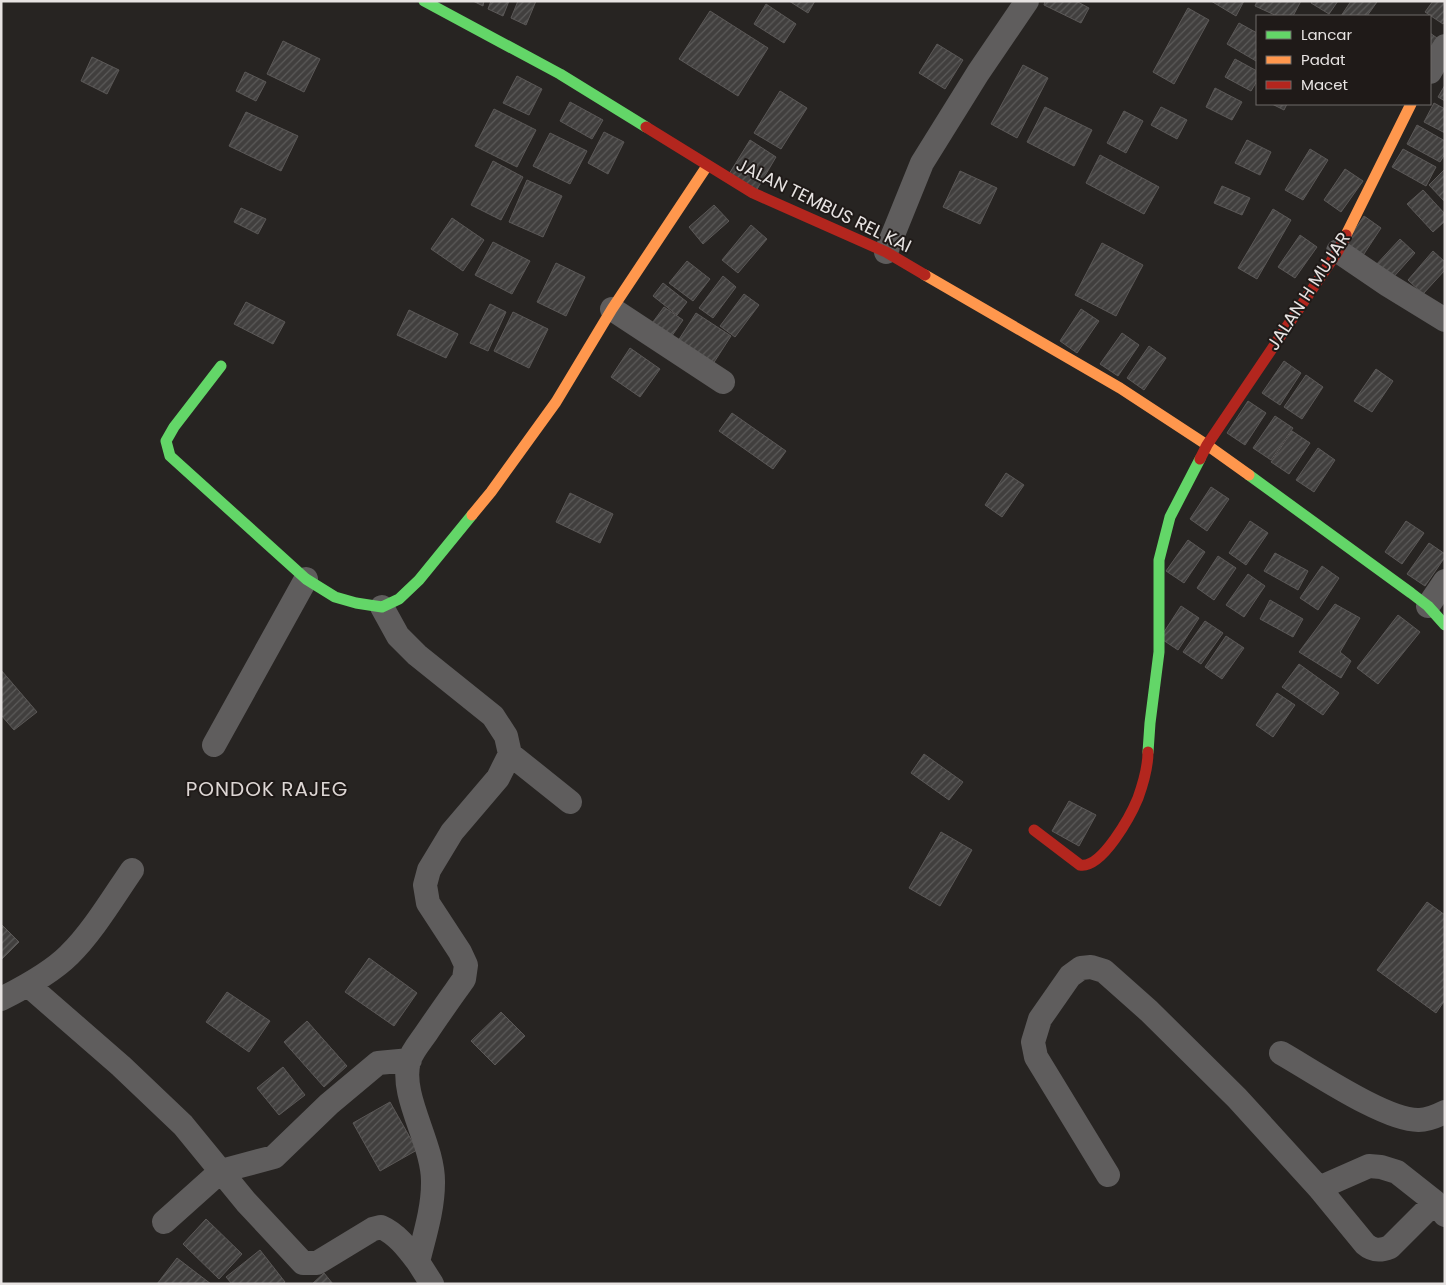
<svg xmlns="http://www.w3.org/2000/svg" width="1446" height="1285" font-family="Poppins,sans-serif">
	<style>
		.building { fill: url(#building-hatch); stroke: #5b5857 }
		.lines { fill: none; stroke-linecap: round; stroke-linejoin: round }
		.street { stroke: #5f5d5d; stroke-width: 24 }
		.fast { stroke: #63d668; stroke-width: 11 }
		.slow { stroke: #ff974d; stroke-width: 11 }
		.jam { stroke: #b3261e; stroke-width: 11 }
		.labels { text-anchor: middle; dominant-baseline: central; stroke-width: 4; stroke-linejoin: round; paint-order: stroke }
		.street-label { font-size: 18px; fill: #e7e3e2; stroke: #1f1a18 }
		.quarter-label { font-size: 20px; letter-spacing: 1px; fill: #ddd6d4; stroke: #1f1a18 }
	</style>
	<defs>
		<pattern id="building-hatch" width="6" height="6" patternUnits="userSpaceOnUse" patternTransform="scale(1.25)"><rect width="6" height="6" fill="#413f3e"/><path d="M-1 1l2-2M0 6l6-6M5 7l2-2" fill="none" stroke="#5c5b5a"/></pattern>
	</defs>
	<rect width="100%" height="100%" fill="#272422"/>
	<!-- building -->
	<path class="building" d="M473,1H484L483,6Z
		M491,1H509L503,16L488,9Z
		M518,1H536L526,25L511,18Z
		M789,1H815L808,13Z
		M1045,1H1076L1089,8L1081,23L1044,5Z
		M1211,1H1244L1236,16Z
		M1257,1H1301L1293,16H1277L1255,6Z
		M1312,1H1338L1329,14L1311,3Z
		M1351,1H1376L1377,2L1367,16H1341Z
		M1433,1H1445V21L1443,24L1425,12Z
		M766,4L796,24L784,43L754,24Z
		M1188,8L1209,20L1174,84L1153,72Z
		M710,11L768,48L738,96L679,59Z
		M1239,23L1257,33V58L1256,61L1227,44Z
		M1430,33L1437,38L1430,48Z
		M283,41L320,59L304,92L267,74Z
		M937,44L963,60L945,89L919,73Z
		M92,57L119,70L107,94L81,81Z
		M1235,59L1257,71V81L1251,91L1225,77Z
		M1023,65L1048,78L1017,138L991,124Z
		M245,72L266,82L256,101L236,91Z
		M517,76L542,89L529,115L503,103Z
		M1445,85V101L1438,97Z
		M1215,88L1242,102L1232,120L1206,107Z
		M780,91L807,108L781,149L754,133Z
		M570,102L603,120L592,139L560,121Z
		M1434,103L1445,109V133L1424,122Z
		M1272,104H1287L1284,110Z
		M1045,107L1092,130L1074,166L1027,142Z
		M1161,107L1187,120L1177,139L1151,125Z
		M494,109L536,130L517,167L475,146Z
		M1124,111L1143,121L1126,153L1107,143Z
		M246,112L298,136L281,171L229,146Z
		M1417,125L1445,141V154L1440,162L1407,144Z
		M604,132L624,142L608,174L588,163Z
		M550,133L587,151L570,184L533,166Z
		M750,140L776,157L756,191L729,174Z
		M1247,140L1271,152L1260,175L1235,163Z
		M1310,149L1328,160L1303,200L1285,190Z
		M1403,149L1436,167L1426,186L1392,167Z
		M1100,155L1159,187L1144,214L1086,183Z
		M493,161L523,177L501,220L471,205Z
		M1345,169L1363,181L1341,212L1324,200Z
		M1444,170L1445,171V202L1429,185Z
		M960,171L997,188L980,224L943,207Z
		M527,180L562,196L543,237L509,222Z
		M1222,186L1250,198L1242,215L1214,203Z
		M1423,190L1445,214V221L1433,232L1407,204Z
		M714,205L729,221L703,244L689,227Z
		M241,208L266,219L258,234L234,222Z
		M1273,209L1291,220L1257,279L1238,268Z
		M1364,216L1381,228L1360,260L1343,248Z
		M452,218L484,240L463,271L431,249Z
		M751,225L767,239L738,273L722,260Z
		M1300,235L1317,247L1295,278L1278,267Z
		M1400,239L1415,253L1390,281L1374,267Z
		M493,242L530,261L512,294L475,275Z
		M1102,243L1143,265L1116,316L1075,295Z
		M1433,251L1445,262V270L1423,294L1408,280Z
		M687,261L710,279L693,301L669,283Z
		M556,263L585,277L566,316L537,302Z
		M723,276L736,287L713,318L699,308Z
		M663,283L687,302L677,315L653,296Z
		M744,294L759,305L735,337L720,326Z
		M246,302L285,322L273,344L234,324Z
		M490,304L506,312L488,351L470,343Z
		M664,307L683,320L669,340L650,326Z
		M1081,309L1099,321L1077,353L1060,341Z
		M409,310L458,334L446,358L397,335Z
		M513,312L548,329L529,368L494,351Z
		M696,313L731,336L711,367L676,344Z
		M1122,333L1139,345L1118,376L1100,364Z
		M1149,346L1166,358L1144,390L1127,378Z
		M630,348L660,369L640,397L611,377Z
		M1284,361L1301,373L1280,405L1262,393Z
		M1376,369L1393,381L1372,412L1354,401Z
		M1306,375L1323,387L1302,419L1284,407Z
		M1248,401L1266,413L1245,445L1227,433Z
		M732,413L786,451L773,469L719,431Z
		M1275,416L1293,428L1271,460L1253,448Z
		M1292,431L1310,443L1289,474L1271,462Z
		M1318,448L1335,460L1314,492L1296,480Z
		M1006,473L1024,485L1002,517L985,505Z
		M1211,487L1229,499L1207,531L1190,519Z
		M570,493L613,514L600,543L556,522Z
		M1250,521L1268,533L1246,565L1229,553Z
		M1406,521L1424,533L1402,564L1385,552Z
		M1188,540L1205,552L1184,583L1166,571Z
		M1429,543L1445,554V557L1425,586L1407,574Z
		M1275,553L1308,571L1298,590L1264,571Z
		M1218,556L1236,568L1214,600L1197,588Z
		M1322,566L1339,578L1318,610L1300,598Z
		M1248,574L1265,586L1244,617L1226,605Z
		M1270,600L1303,619L1293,637L1260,619Z
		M1335,604L1360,618L1340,652L1351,661L1341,678L1299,652Z
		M1181,606L1199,618L1178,650L1160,638Z
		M1398,615L1420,632L1378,684L1357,668Z
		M1205,621L1223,633L1201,664L1183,652Z
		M1226,636L1244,648L1222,679L1205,667Z
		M1299,664L1339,693L1323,715L1282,687Z
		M1,670L37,712L14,730L1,715Z
		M1277,693L1295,705L1273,737L1256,725Z
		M924,754L963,782L949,800L911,773Z
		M1069,801L1096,815L1079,846L1052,831Z
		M941,832L972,850L940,906L909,888Z
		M1427,902L1445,915V1000L1436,1013L1377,970Z
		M1,924L19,942L1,960Z
		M369,958L417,993L394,1026L345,992Z
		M227,992L270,1021L249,1052L206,1022Z
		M501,1012L525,1036L495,1065L471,1041Z
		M307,1021L347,1066L324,1087L284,1042Z
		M283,1067L305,1095L279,1115L257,1088Z
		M390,1102L417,1150L380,1171L353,1123Z
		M206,1219L242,1254L219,1279L183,1244Z
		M260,1250L285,1282L282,1284H232L226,1277Z
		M177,1258L211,1284H157Z
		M324,1273L333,1284H312Z"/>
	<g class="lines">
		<!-- street -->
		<path class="street" d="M1430,72L1445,46
			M1338,251L1388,285L1445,320
			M886,252L922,163L978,73L1027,1
			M612,309L723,382
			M1428,606L1445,581
			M382,607L398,636L417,655L493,716L506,736L510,754L498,778L452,832L429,870L425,885L428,903L460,952L466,965L464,979C452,996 439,1014 427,1032C421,1041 412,1051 409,1061C399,1096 434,1144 433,1183C433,1210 424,1237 418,1262L432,1284
			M214,745L306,579
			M510,754L570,802
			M28,985L121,1066L183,1125L246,1202L303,1263H317L373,1229L381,1227C397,1234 408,1249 418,1262
			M1,999C23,988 52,972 69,955C92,933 114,896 132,870
			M1281,1053C1313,1071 1386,1121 1419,1120C1428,1120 1437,1116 1445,1112
			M1108,1175L1036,1057L1033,1042L1040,1019L1070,976L1081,968L1091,967L1104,971L1149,1011L1237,1098L1319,1188L1365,1244C1373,1251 1380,1251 1390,1247L1435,1202L1445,1215
			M1319,1188L1369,1166L1381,1167L1397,1172L1435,1202
			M164,1222L221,1171L274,1157L329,1104L378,1063L410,1060"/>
		<!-- fast -->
		<path class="fast" d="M424,1L560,74L646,127
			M221,366L174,427L166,441L170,456L306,579L335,597L356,603L382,607L399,599L419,580L472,515
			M1249,475L1411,593L1428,606L1445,625
			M1148,752L1150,723L1159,652V560L1170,517L1200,459"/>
		<!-- slow -->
		<path class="slow" d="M1346,235L1411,104
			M925,275L1120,388L1207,445L1249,475
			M472,515L491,492L556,402L612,309L707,166"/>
		<!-- jam -->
		<path class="jam" d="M646,127L753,193L886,252L925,275
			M1200,459L1207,445L1338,251L1346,235
			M1034,830L1080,865C1102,869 1131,815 1138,798C1143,784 1148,766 1148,752"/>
	</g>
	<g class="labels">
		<!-- street labels -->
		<g class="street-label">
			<text transform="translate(824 205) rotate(26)">JALAN TEMBUS REL KAI</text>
			<text transform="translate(1308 291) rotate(-57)">JALAN H MUJAR</text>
		</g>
		<!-- quarter labels -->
		<g class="quarter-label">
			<text x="267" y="789">PONDOK RAJEG</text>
		</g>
	</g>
	<!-- border -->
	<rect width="1446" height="1285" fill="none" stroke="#e7e3e2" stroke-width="5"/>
	<!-- legend -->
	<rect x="1256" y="15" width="175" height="90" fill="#1f1a18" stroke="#6f6a69"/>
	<rect x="1266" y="31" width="25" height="8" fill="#63d668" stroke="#6f6a69"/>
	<text x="1301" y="40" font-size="15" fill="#e7e3e2">Lancar</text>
	<rect x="1266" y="56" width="25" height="8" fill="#ff974d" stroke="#6f6a69"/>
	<text x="1301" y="65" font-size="15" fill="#e7e3e2">Padat</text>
	<rect x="1266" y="81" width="25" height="8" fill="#b3261e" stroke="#6f6a69"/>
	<text x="1301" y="90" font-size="15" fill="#e7e3e2">Macet</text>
</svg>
